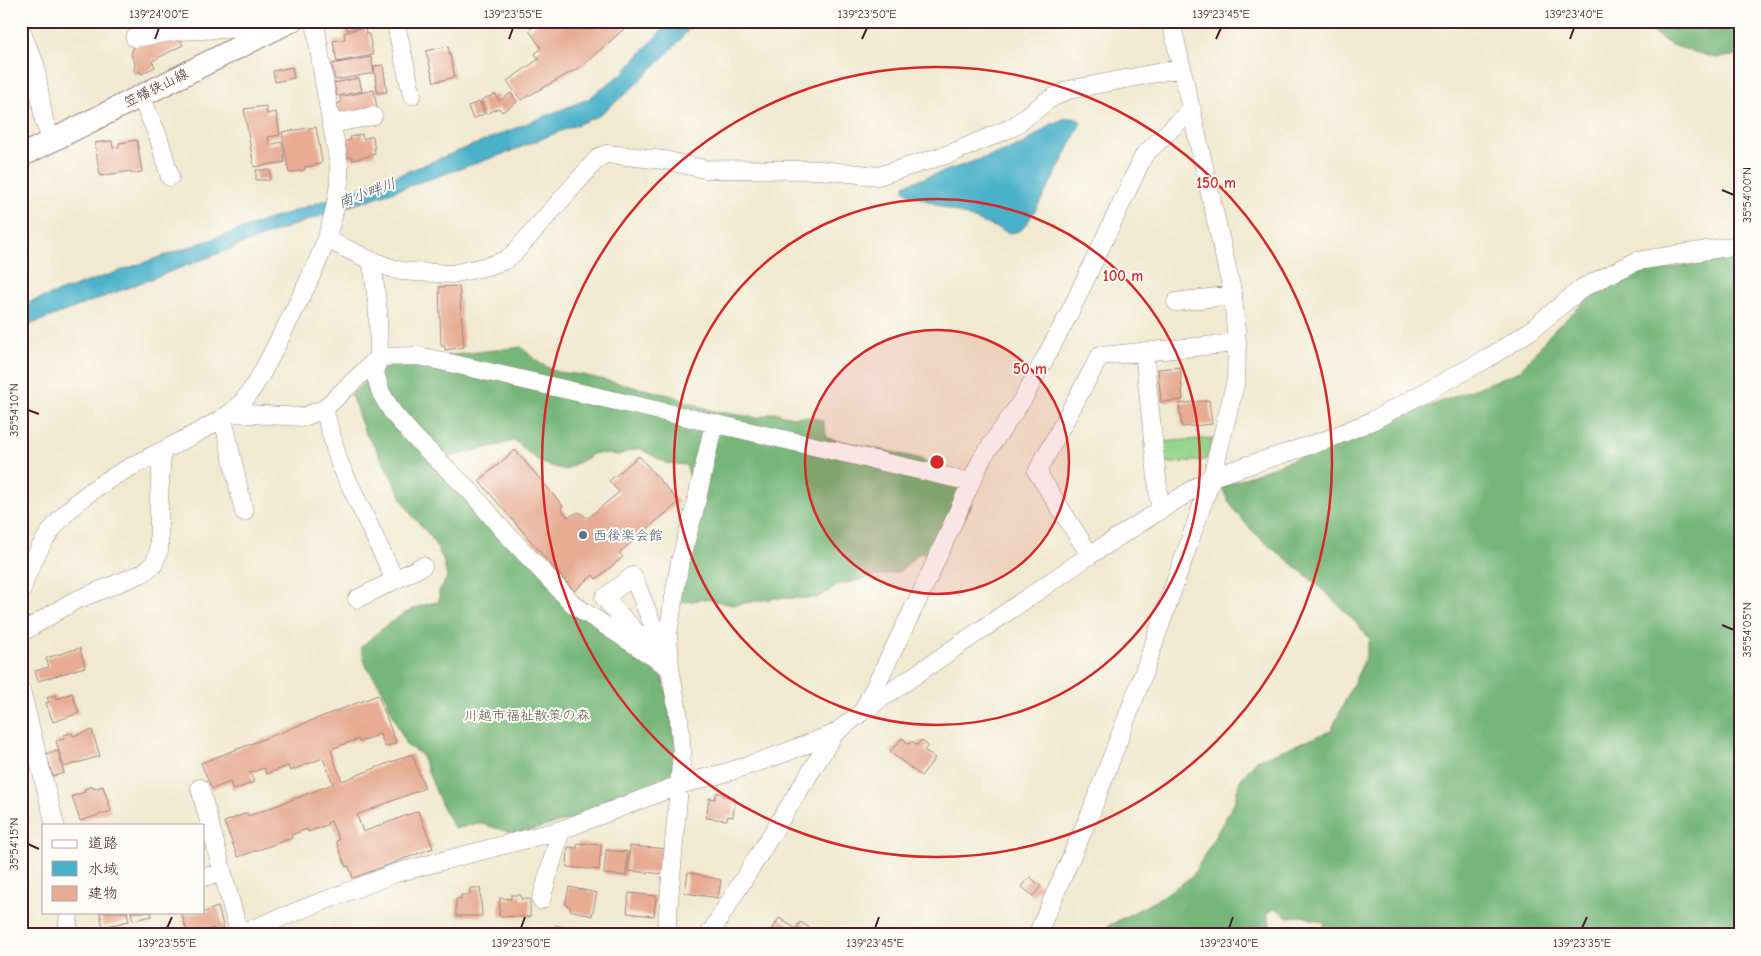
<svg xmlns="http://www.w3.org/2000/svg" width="1761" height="956" font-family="'Comic Neue','Klee One',sans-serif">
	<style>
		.green { fill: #93d58c; stroke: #6e7a5c }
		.forest { fill: #76b678; stroke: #606a52 }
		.water { fill: #4ab1c9; stroke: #4a687a }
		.building { fill: #e7ac93 }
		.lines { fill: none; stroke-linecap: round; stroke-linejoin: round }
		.minor-casing { stroke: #9e847e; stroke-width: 19 }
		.major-casing { stroke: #9e847e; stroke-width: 24 }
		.minor { stroke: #fff; stroke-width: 18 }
		.major { stroke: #fff; stroke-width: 22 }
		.ticks { fill: none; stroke: #4a1f2b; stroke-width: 2 }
		.ring { fill: none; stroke: #d62828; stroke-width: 2.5 }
		.service-dot { fill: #5c6f8a; stroke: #fdfcf7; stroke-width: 2 }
		.labels { text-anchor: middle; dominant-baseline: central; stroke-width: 4; stroke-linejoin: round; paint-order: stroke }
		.street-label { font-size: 14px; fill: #4a1f2b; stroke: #fdfcf7 }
		.service-label { font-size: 14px; fill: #4e5e75; stroke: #fdfcf7; text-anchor: start }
		.park-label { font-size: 14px; fill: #605648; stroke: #fdfcf7 }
		.water-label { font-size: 15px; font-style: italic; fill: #4a596a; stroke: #fdfcf7 }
		.centre { fill: #d62828; stroke: #fdfcf7; stroke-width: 2.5 }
		.ring-label { font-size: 15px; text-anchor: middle; font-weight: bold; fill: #d62828; stroke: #fdfcf7; stroke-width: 4; stroke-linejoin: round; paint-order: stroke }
		.neatline { fill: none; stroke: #4a1f2b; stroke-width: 2 }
		.ticks-label { font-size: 12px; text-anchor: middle; fill: #4a1f2b }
	</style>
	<rect width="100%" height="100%" fill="#fdfcf7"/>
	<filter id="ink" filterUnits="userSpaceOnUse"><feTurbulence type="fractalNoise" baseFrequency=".02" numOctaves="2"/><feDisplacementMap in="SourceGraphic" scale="10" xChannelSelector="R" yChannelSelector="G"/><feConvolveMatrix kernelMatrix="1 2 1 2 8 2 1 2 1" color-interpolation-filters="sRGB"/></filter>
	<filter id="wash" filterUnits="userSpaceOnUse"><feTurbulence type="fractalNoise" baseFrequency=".0096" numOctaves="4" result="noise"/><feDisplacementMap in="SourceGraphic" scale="20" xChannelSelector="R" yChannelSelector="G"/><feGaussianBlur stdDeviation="1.12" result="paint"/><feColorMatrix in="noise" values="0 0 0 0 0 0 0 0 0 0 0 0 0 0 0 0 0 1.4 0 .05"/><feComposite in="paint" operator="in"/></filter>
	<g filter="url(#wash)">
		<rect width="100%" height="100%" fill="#f1e9d0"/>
		<!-- green -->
		<path class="green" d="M1213,438L1206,460L1162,464L1160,442Z"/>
		<!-- forest -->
		<path class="forest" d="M1636,21H1740V55L1715,58L1671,45Z
			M1740,257V935H1322L1325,923L1303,916L1287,917L1276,908L1267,913L1270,924L1269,935H1110L1108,926L1153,902L1192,877L1234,803L1240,780L1257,760L1331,731L1365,659L1370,639C1351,616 1330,596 1308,577C1277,551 1236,525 1222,487L1520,371L1552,332L1582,304L1627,275Z
			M521,347L539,363L557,372L583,375L673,396L713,411L758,418L775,412C794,421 805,413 823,421L827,438L918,458L951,474L972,505L959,528L935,551L918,554L901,571L841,584L817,598H776L733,605L706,599L684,602L669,592C683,550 703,508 686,465L666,463L639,448L618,455L595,453L565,470L541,463L515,441L446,458L455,486L661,674C667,691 680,755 674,771C672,777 668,783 665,788L594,813L517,834L478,823L455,829L443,809L421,754L406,745L382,689L366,666L361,647C383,627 409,605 439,602V591L447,578L443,559L431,537L412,515L404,502L377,450L365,433L351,395L385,363Z"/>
		<!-- water -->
		<path class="water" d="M670,21H695L675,46L628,92L598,116L509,152L286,228L21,328V305L401,174L588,99L624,72Z
			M1066,118H1076L1081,122C1073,140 1034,219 1021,230C1018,232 1014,232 1010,233L907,193L904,190V185L1022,145L1051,124Z"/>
		<g id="blocks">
			<!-- building -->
			<path class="building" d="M134,21H163V24L134,27Z
				M344,21H358L359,27L347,30Z
				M533,21H633L582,66L521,100L507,81L539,59L535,54L541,48L529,30L536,25Z
				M365,27L366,34H369L373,55L337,62L333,41L345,39L344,33Z
				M181,35L183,40L181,42L183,45L152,61L155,67L141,74L140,71L136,74L134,70L135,63L131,55L133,48L144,42Z
				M448,46L455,77L434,82L426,51Z
				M371,57L374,73L335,80L332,64Z
				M383,65L387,92L377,93L374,66Z
				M292,67L294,78L275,82L273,71Z
				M359,78L362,91L337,96L334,83Z
				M374,90L377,108L340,115L337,104L341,103L340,97Z
				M511,93L517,102L502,112L499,108L486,114L481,100L496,94L499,101Z
				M480,102L484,114L473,119L468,106Z
				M266,106L267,114L276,112L280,135L268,137L269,145L282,142L285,162L254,167L244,109Z
				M316,127L322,161L320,164L304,167L305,170L289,173L282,132Z
				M362,134L363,139L373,136L375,154L353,160L352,157L348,158L344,142L351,140L350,137Z
				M137,140L142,172L131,174V171L100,176L95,143L112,141L113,148L119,147V143Z
				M256,170H270V180H256Z
				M459,286L464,347L445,350V346H441L439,287Z
				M1180,367L1183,400L1161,402L1158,369Z
				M1209,400L1212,424L1182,427L1179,404Z
				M515,450L563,506L561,508L568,517L579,512L588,518L619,492L609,481L639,456L679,502L619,553L623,557L596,579L593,575L574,591L479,481Z
				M80,648L85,667L38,681L35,671L49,667L46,658Z
				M72,693L79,713L53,722L46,703L49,702L47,698L55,695L56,699Z
				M378,695L396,743L385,747L380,734L359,742L358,739L331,749L333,757L342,781L412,754L425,788L357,815L363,832L418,811L433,848L353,878L349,866L346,867L336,841L339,840L331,821L327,823V825L308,832L307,829L291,835L292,838L238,857L224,822L247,813L249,816L333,784L323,758L290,771L288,766L266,774L264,768L250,773L254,782L233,790L230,782L212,789L201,763Z
				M92,730L100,756L64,767L56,741L64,739V735L72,733L73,736Z
				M902,738L909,744L912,741L917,745L921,740L928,746L924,750L935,758L921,776L890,752Z
				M58,751L64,773L53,776L46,754Z
				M93,786L94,789L103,786L111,811L80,821L72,796L85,792L84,789Z
				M716,793H723V796L735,798L733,817L728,816L727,820L706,818L709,798L715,799Z
				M578,843L601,845L599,870L567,867L568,847L577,848Z
				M630,846L670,849L668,874L628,871Z
				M606,850L628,852L626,876L604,874Z
				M688,872L721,880L718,898L685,893Z
				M1030,877L1041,886L1033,896L1022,887Z
				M569,887L597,893L592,916L570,910L571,907L565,905Z
				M470,888H480L482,916H456V899H461V895H470Z
				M629,893L656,896L654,916L627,913Z
				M511,895H521V899H530V917L499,916L500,898L511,899Z
				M218,907L224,929L214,932L213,928L208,930L209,933L204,935H188L182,915L204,912Z
				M100,912H127L129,921L103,927Z
				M131,912H151L152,916L133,920Z
				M779,918L796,929L800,922L810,928L806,935H769Z
				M556,926L582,931L581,935H554Z
				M335,929L337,935H321L320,932Z"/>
		</g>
	</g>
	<g filter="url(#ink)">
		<use href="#blocks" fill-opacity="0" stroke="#9e847e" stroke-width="1"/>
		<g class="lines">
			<!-- minor casing -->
			<g class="minor-casing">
				<path id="minor" d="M395,21L412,95
					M21,31L35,64L44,121L52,140
					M135,38L177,31L276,27
					M140,95L158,136L170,177
					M331,124L373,116
					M328,240L372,261L400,271L452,274L488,266L506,260L515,252L599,157L607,154L664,160L704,169L820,170L878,176L952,153L1013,127L1048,100L1068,90L1182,68
					M372,261L378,311L379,357L419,356L971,482
					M1176,302L1233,295
					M1144,351L1160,508
					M379,357L375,373L381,393L393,413L415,438L472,493L502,529L574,605L670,668
					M324,409L339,462L395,580
					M232,413L303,417L324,409L379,357
					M223,418L244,512
					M1090,555L1037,472L1100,356L1237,343
					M633,576L670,668L604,598Z
					M21,592C56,478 143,470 229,414C251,400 269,359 281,336C306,287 334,238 339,182C341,164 335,143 332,126C325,91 320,56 315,21
					M357,599L423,566
					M21,633L74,601L143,573L154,564L159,550V498L162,451
					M21,690L55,825
					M863,711L925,585L982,458L1023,399L1070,312L1144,155L1192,109
					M200,788L239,933
					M204,877L223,873
					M541,900L561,830
					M67,935L69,912
					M236,935L396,873L561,830L679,785L728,772L776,756L834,734L863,711L1090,555L1212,477L1326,440L1372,421L1488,358L1530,331L1582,288L1637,261L1740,245
					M666,935L682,752L679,719L670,668L668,634L680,561L694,512L714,423
					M709,935L834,734
					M1037,935L1091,812L1140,683L1212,477L1236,380L1237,343L1233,295L1171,21"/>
			</g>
			<!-- major casing -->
			<g class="major-casing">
				<path id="major" d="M21,156L291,21"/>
			</g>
			<!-- minor -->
			<use href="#minor" class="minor"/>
			<!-- major -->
			<use href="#major" class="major"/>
		</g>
	</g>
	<!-- ticks -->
	<path class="ticks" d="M155,39L159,28M509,39L513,28M862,39L867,28M1216,39L1221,28M1570,39L1574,28M1722,190L1734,195M28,410L39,414M1722,625L1734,630M28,844L39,849M167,928L172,917M521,928L525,917M875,928L879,917M1229,928L1233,917M1582,928L1587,917"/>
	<!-- distance rings -->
	<circle cx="937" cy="462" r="132" fill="#d62828" fill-opacity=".12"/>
	<g class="ring">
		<circle cx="937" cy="462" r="132"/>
		<circle cx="937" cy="462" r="263"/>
		<circle cx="937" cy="462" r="395"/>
	</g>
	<!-- markers -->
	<circle class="service-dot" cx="583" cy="535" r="5"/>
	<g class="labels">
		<!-- street labels -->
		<g class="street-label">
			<text transform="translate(156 88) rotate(-26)">笠幡狭山線</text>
		</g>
		<!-- service labels -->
		<g class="service-label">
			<text x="593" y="535">西後楽会館</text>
		</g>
		<!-- park labels -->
		<g class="park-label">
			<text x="527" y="715">川越市福祉散策の森</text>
		</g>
		<!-- water labels -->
		<g class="water-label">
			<text transform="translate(367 193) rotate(-20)">南小畔川</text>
		</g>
	</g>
	<circle cx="937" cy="462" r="8" class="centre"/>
	<g class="ring-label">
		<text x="1216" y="188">150 m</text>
		<text x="1123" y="281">100 m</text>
		<text x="1030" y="374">50 m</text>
	</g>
	<!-- margin -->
	<rect width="1761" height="956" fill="none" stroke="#fdfcf7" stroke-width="55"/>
	<!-- legend -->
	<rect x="42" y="824" width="162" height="90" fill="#fdfcf7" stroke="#b5a4a5"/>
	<rect x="52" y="840" width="25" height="8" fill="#ffffff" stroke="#b5a4a5"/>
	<text x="88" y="848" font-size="15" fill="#4a1f2b">道路</text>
	<rect x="52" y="861" width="25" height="15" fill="#4ab1c9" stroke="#b5a4a5"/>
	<text x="88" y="874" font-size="15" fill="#4a1f2b">水域</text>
	<rect x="52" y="886" width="25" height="15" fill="#e7ac93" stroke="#b5a4a5"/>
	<text x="88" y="898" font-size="15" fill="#4a1f2b">建物</text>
	<rect x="28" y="28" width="1706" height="900" class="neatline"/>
	<g class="ticks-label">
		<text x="159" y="18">139°24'00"E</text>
		<text x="513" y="18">139°23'55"E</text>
		<text x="867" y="18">139°23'50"E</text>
		<text x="1221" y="18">139°23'45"E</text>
		<text x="1574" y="18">139°23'40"E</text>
		<text transform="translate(1747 195) rotate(-90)" y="4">35°54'00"N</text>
		<text transform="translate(14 410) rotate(-90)" y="4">35°54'10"N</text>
		<text transform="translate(1747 630) rotate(-90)" y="4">35°54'05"N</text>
		<text transform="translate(14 844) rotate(-90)" y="4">35°54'15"N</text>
		<text x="167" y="947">139°23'55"E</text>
		<text x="521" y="947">139°23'50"E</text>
		<text x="875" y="947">139°23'45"E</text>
		<text x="1229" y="947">139°23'40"E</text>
		<text x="1582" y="947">139°23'35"E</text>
	</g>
</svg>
